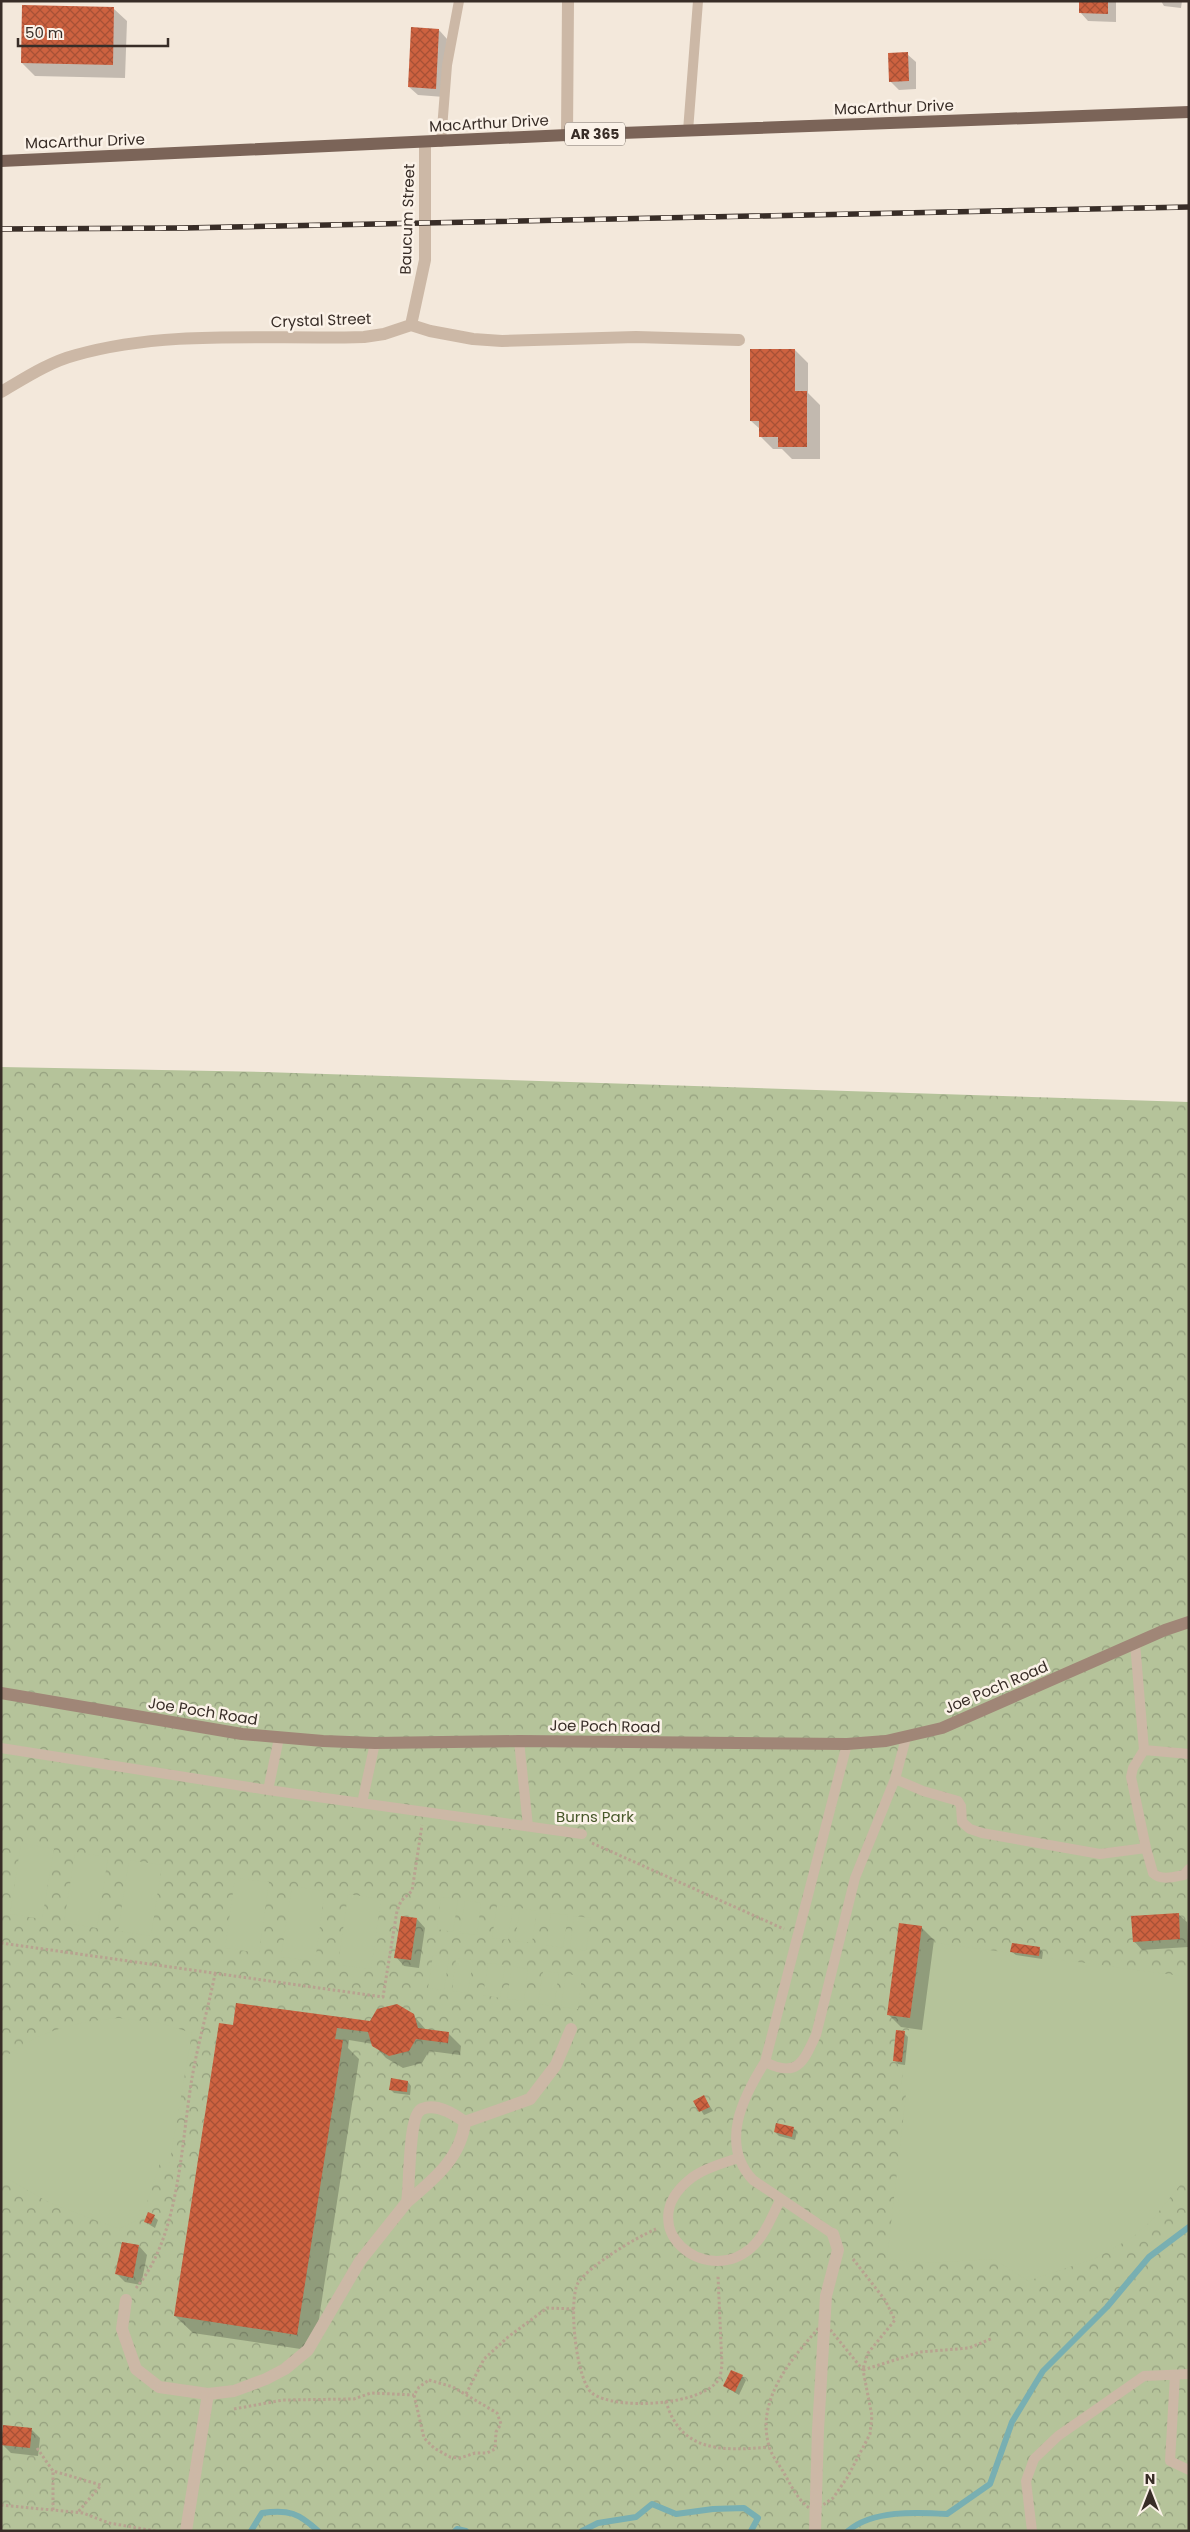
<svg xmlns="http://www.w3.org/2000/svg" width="1190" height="2532" font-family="Poppins,sans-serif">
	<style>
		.park { fill: url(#park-crowns) }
		.pitch { fill: #b5c39a }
		.shadow { fill: #0003 }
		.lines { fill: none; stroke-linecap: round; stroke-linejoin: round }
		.stream { stroke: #78afb2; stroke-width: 6 }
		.building { fill: url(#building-cross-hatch) }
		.path { stroke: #b8a290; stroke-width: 3; stroke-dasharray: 2.5 2.5; stroke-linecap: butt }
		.lane { stroke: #ccb8a6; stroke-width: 10 }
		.street { stroke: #ccb8a6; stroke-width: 12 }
		.secondary { stroke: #a08677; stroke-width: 12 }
		.primary { stroke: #7b6458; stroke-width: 12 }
		.rail-casing { stroke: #382d27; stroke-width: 5.5 }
		.rail { stroke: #fbf2e8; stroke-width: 4; stroke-dasharray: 11; stroke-linecap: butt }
		.labels { text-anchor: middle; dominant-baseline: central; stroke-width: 5; stroke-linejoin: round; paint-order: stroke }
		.shield { fill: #fbf2e8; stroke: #726861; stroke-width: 1 }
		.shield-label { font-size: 14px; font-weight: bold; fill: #382d27 }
		.street-label { font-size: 15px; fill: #382d27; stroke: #fbf2e8 }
		.park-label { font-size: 15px; fill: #47582a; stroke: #fbf2e8 }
	</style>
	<defs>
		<pattern id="park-crowns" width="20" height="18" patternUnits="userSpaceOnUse" patternTransform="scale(1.25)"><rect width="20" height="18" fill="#b5c39a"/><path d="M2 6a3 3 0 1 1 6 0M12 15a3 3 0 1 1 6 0" fill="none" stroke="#949f7e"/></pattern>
		<pattern id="building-cross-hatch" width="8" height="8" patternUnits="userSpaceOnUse" patternTransform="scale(1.25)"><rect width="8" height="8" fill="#cd6240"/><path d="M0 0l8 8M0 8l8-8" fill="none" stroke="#a75136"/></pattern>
	</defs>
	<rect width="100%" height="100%" fill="#f3e8db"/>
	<!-- park -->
	<path class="park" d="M1,1067L264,1072L1189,1102V2531H1Z"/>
	<!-- pitch -->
	<path class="pitch" d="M21,1843L54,1849L42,1919L10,1914Z
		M75,1852L108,1857L97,1928L64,1923Z
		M129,1860L162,1865L151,1936L118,1931Z
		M235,1878L269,1882L259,1953L225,1948Z
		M292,1886L325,1891L315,1961L281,1957Z
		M348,1894L381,1899L371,1969L338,1965Z
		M441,1897L458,1899L453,1932L437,1929Z
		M465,1900L481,1903L477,1935L460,1933Z
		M497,1905L513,1908L508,1940L492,1938Z
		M520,1908L537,1911L532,1943L515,1941Z
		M551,1913L568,1915L563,1948L546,1945Z
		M574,1916L591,1918L586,1951L570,1948Z
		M922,1941L1189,1977V2174L1152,2220L1133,2237L1096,2258L1028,2281L994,2259L926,2263L887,2259L906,2094L900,2092Z
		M433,1955L449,1957L444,1990L428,1988Z
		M456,1958L473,1960L468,1993L452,1991Z
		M488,1963L505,1965L500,1998L483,1995Z
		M512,1966L528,1969L524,2001L507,1999Z
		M543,1971L559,1973L554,2006L538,2004Z
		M566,1974L582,1976L578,2009L561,2007Z
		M119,2018L160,2023L192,2033L169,2166L160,2163L142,2218L119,2229L50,2203L1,2175V2061C32,2032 78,2021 119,2018Z"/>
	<!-- shadow -->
	<path class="shadow" d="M1080,1H1116V22L1088,21L1080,12Z
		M1161,1H1182L1181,8L1164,6Z
		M114,9L127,21L125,78L35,76L22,63Z
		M439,30L447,39L444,97L418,95L409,87Z
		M907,54L916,62V89L899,90L890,81Z
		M795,350L808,363V393L820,405V459H792L782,449H773L760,436V429L751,421Z
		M1178,1914L1187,1922L1188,1947L1142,1950L1134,1941Z
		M417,1919L425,1928L419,1968L404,1966L396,1957Z
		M921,1927L934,1940L922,2030L901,2027L888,2014Z
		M1039,1948L1043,1952L1042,1959L1016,1955L1012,1952Z
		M413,2015L427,2031L448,2033L461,2046L460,2055L429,2051L422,2063L403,2068L386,2058L373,2044L349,2040L348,2048L359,2059L314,2351L193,2333L175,2316L234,2026L370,2023Z
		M904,2033L908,2037L905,2065L898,2064L894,2060Z
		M408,2082L411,2086L410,2095L394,2093L390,2089Z
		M703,2096L713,2111L704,2115L695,2101Z
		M793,2128L797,2132L795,2140L779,2136L775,2132Z
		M154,2217L158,2220L155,2228L145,2222Z
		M139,2246L147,2255L141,2285L125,2282L117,2274Z
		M742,2376L746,2380L739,2395L724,2386Z
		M31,2429L40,2438L38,2456L11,2453L2,2444Z"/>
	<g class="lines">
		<!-- stream -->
		<path class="stream" d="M251,2531L262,2513C288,2509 299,2513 318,2531
			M455,2531L457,2529L466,2531
			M582,2531L598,2523L636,2517L652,2504L676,2514L713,2509L744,2508L758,2518L751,2531
			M848,2531C872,2510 917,2512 947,2514L990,2484L1012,2422L1043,2371L1107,2307L1149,2257L1189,2227"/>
	</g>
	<!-- building -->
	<path class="building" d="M1079,1H1108V14L1079,13Z
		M22,5L114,7L113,65L21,63Z
		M411,27L439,29L436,89L408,87Z
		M908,52L909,81L889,82L888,53Z
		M750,349H795V391H807V447H778V437H759V421H750Z
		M1179,1913L1180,1939L1133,1942L1131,1916Z
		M401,1916L417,1918L411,1960L394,1958Z
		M899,1923L922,1926L910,2018L887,2015Z
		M1012,1943L1040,1947L1039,1956L1010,1952Z
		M236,2003L370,2021L377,2009L397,2004L414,2014L418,2028L449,2032L448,2043L416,2039L409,2051L389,2056L372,2046L368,2032L337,2028L335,2039L343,2040L297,2335L174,2316L219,2023L233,2025Z
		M896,2030L905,2031L902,2062L893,2061Z
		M391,2078L408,2081L407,2092L389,2090Z
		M704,2095L710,2107L699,2112L693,2101Z
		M776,2123L794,2127L792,2137L774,2132Z
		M148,2212L155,2215L151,2224L144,2222Z
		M122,2242L139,2245L133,2278L115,2274Z
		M731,2370L743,2375L735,2392L723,2386Z
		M3,2425L32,2428L30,2448L1,2445Z"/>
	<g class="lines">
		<!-- path -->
		<path class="path" d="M592,1843L784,1929
			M1,1943L383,1997L397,1911L401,1901L412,1891L422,1825
			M656,2229C635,2238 590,2265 578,2283C568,2301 576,2380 592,2393C614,2411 707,2406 720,2377C721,2374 721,2369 722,2366L718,2276
			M853,2259L885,2300L895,2320L868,2353L863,2369
			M136,2288C180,2236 181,2143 192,2078C198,2043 208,2009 215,1974
			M824,2322L863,2370L872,2416L870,2434L847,2478L833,2498L814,2511C799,2503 792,2487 784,2473C779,2464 771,2455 769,2446C755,2397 795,2355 824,2322Z
			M863,2370L920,2352L969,2348L993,2338
			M429,2380L453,2387L497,2413L501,2424L496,2432L495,2449L487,2453H475L460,2458L450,2457L434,2448L424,2438L414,2395L419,2387Z
			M466,2394L484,2359L508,2337L547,2308L575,2309
			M666,2401C680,2453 724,2451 769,2447
			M234,2409L283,2400L354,2399L371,2393L414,2395
			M37,2448L53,2471L101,2485L78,2512
			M1,2505L83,2513L109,2523L155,2531
			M53,2510V2471"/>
		<!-- lane -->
		<path class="lane" d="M688,131L698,1
			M441,142L447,65L459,1
			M1135,1643L1144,1750L1189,1754
			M519,1741L528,1826
			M1,1748L268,1790L582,1834
			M1144,1750L1133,1768L1131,1777L1146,1848L1153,1873C1161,1881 1174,1877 1184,1875L1189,1869
			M895,1779L923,1791L958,1801L961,1806L962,1822L970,1829L982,1833L1100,1854L1146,1848
			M268,1790L279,1738
			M362,1803L375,1743
			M765,2062C797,2078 803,2063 816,2035L855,1878L895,1779L906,1738
			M738,2158C721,2164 702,2169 689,2180C632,2227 705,2288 751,2248C765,2236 772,2215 781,2199
			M833,2234L753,2180C719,2144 743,2097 765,2062L847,1744
			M1175,2375L1170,2461L1189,2470
			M1032,2531L1026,2481L1034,2459L1058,2436L1144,2376L1189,2374"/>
		<!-- street -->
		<path class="street" d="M567,135L568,1
			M411,325L425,260V143
			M1,392C25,378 49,362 76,355C168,329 269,340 364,337L384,334L411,325L430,331L473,339L502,341L636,337L739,340
			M465,2122C461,2158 433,2180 407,2202C410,2186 408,2114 422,2109C437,2103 454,2114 465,2122L530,2099L556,2065L571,2029
			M126,2300L122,2329L136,2369L159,2387L208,2394L234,2391L266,2379L285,2369L308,2350L360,2261L407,2202
			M186,2531L208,2394
			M815,2531L818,2430L826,2296L838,2250L833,2234"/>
		<!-- secondary -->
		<path class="secondary" d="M1,1693L242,1734L323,1741L375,1743L519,1741L847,1744L886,1741L942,1728L1165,1630L1189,1622"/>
		<!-- primary -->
		<path class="primary" d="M1,161L567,135L1189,112"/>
		<!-- rail casing -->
		<g class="rail-casing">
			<path id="rail" d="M1,229L183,228L1189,207"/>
		</g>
		<!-- rail -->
		<use href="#rail" class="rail"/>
	</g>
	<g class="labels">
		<!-- shield labels -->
		<rect class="shield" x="565" y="122.5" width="60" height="23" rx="4"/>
		<g class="shield-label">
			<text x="595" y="134">AR 365</text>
		</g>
		<!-- street labels -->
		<g class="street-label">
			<text transform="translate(894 107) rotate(-2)">MacArthur Drive</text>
			<text transform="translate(489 123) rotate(-3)">MacArthur Drive</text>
			<text transform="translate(85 141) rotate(-2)">MacArthur Drive</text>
			<text transform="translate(407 219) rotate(-88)">Baucum Street</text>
			<text transform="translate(321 320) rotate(-2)">Crystal Street</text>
			<text transform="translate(996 1687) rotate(-23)">Joe Poch Road</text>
			<text transform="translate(203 1711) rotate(9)">Joe Poch Road</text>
			<text transform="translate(605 1726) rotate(1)">Joe Poch Road</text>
		</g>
		<!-- park labels -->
		<g class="park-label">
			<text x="595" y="1816">Burns Park</text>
		</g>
	</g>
	<!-- border -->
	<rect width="1190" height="2532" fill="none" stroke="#382d27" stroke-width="5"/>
	<!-- north arrow -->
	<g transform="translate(1150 2492)" stroke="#fbf2e8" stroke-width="4" paint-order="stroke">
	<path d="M0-4L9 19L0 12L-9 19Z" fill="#382d27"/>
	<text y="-8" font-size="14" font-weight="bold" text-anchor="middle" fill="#382d27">N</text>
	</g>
	<!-- scale -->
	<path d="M18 38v8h150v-8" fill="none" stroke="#382d27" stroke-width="2.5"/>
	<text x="25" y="38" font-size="15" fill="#382d27" stroke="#fbf2e8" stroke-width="4" paint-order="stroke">50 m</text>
</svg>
